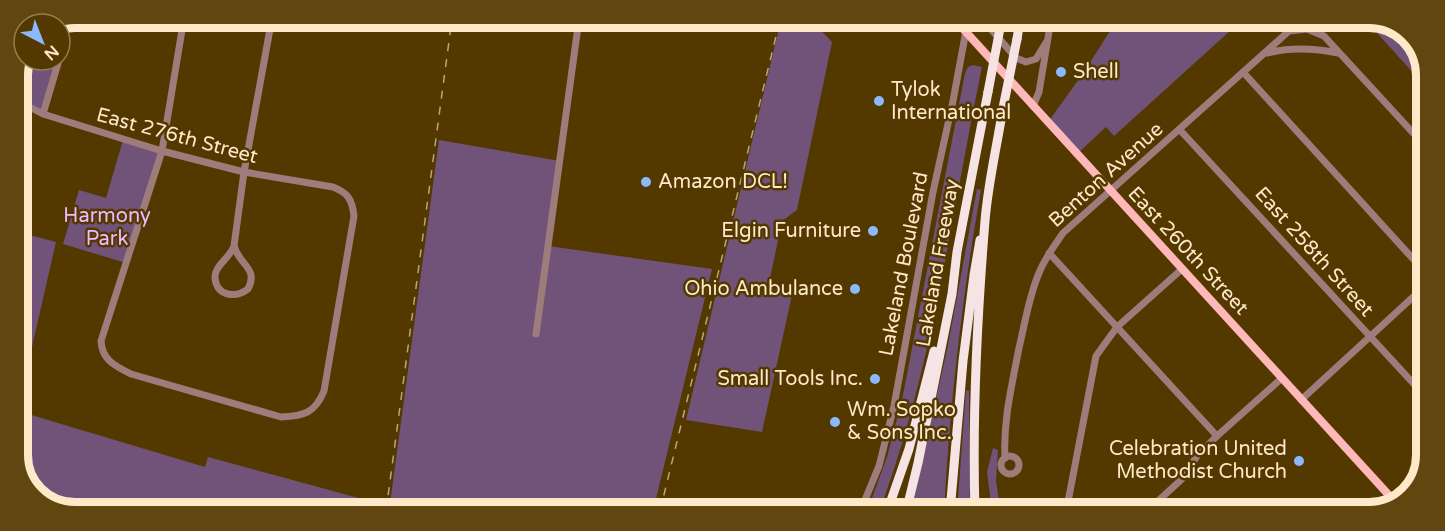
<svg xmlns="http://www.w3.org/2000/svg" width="1445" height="531" font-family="'Varela Round',sans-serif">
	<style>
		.green { fill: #715279 }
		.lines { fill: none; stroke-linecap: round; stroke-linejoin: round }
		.minor { stroke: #9f7c7c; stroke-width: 7 }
		.major { stroke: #feb8b9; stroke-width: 8 }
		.highway { stroke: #f6e4e4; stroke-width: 9 }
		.rail { stroke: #bca57c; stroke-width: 1.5; stroke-dasharray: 8 8; stroke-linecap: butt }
		.highway-bridge { stroke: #f6e4e4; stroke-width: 9 }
		.poi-dot { fill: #8cb9fc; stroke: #533800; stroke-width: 2 }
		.labels { text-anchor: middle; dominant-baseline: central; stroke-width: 5; stroke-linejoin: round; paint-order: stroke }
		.poi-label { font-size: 20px; fill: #fde8c8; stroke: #533800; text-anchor: start }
		.street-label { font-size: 20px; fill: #fde8c8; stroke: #533800 }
		.park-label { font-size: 20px; fill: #efb9ff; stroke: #533800 }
		.rim { fill: none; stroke: #fde8c8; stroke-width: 8 }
	</style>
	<rect width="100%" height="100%" fill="#533800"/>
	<!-- green -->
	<path class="green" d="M402,19H452L450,31L401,22Z
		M781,20H811L832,42L797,210L782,221L768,288L792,295L762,432L686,420Z
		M1117,20L1241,21L1114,136L1106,127L1077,154L1048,122L1082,75Z
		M1366,21H1387L1415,40L1427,72V88Z
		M24,59L59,60L43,114L18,101V72Z
		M973,65L982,67C951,215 933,369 879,512H867L887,457L902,400L965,73L968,67Z
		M123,140L162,151L126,263L63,244L79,190L106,198Z
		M439,140L560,161L548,246L712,269L653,511H389Z
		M977,189L981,190C962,296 950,404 944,512H911L948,345Z
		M18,232L56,242L18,408Z
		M966,390L969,391L970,512H957Z
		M18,411L205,467L208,457L377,503L376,511L58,510L30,491L18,459Z
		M993,448L998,450L996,481L1001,512H992L987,472Z"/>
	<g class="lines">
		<!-- minor -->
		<path class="minor" d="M983,20L1016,58L1026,62L1036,59L1047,41
			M1267,53C1291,47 1314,48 1338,53
			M60,57L68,21
			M1243,72L1425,272
			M18,101L43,114L162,151L244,172L333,187C348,193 352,199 354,216L324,391C315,413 304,416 281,417L131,374C115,366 102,360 101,341L162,151L184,18
			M1033,106L1039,92L1051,20
			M43,114L59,60
			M1180,130L1425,396
			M234,246C239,265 259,268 248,289C236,298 217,297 215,278C214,266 230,258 234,246L244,172L272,18
			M1049,253L1217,436
			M536,334L579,19
			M1301,400L1425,286
			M1001 465a9 9 0 1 1 18 0a9 9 0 1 1-18 0Z
			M1005,458C1003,420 1012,385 1019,348C1025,323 1029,296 1039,273C1045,258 1054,246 1063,233L1289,31L1307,29L1324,36L1426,147
			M860,512L879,466L894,406L933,192L953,101L968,20
			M1066,512L1096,356L1117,327L1182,269
			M1146,512L1182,479L1197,456L1217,436L1282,378"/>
		<!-- major -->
		<path class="major" d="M955,20L1397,504"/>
		<!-- highway -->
		<path class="highway" d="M1017,39L1020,20
			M887,512L909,449L934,351
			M906,512L918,463L952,294L957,252L988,92
			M950,512L963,361L974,275L980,240
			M975,512C972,414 977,318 985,221C988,183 997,146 1003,108"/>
		<!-- rail -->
		<path class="rail" d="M386,511L452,19
			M660,511L780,20"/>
		<!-- highway-bridge -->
		<path class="highway-bridge" d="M988,92L1001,23
			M1003,108L1017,39"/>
	</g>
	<!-- markers -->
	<g class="poi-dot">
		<circle cx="1061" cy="72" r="6"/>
		<circle cx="879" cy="101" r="6"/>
		<circle cx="646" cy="182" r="6"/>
		<circle cx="873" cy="231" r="6"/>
		<circle cx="855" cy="289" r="6"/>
		<circle cx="875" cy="379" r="6"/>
		<circle cx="835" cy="422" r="6"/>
		<circle cx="1299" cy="461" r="6"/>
	</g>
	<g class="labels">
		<!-- poi labels -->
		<g class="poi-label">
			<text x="1073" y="72">Shell</text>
			<text x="891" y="90">Tylok<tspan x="891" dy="23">International</tspan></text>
			<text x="658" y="182">Amazon DCL!</text>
			<text x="861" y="231" text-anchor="end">Elgin Furniture</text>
			<text x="843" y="289" text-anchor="end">Ohio Ambulance</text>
			<text x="863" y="379" text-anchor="end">Small Tools Inc.</text>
			<text x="847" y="410">Wm. Sopko<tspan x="847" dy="23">&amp; Sons Inc.</tspan></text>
			<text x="1287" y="449" text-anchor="end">Celebration United<tspan x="1287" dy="23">Methodist Church</tspan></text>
		</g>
		<!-- street labels -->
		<g class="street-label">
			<text transform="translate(177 136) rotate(15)">East 276th Street</text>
			<text transform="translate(1106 175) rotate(-42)">Benton Avenue</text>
			<text transform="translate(1188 251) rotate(47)">East 260th Street</text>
			<text transform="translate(1314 252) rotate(48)">East 258th Street</text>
			<text transform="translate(938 263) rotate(-80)">Lakeland Freeway</text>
			<text transform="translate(904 264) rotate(-79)">Lakeland Boulevard</text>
		</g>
		<!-- park labels -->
		<g class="park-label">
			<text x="107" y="216">Harmony<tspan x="107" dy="23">Park</tspan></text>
		</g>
	</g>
	<!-- crop -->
	<path d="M0 0H1445V531H0ZM75 28H1369A47 47 0 0 1 1416 75V455A47 47 0 0 1 1369 502H75A47 47 0 0 1 28 455V75A47 47 0 0 1 75 28Z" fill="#614610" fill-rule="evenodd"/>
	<path class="rim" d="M75 28H1369A47 47 0 0 1 1416 75V455A47 47 0 0 1 1369 502H75A47 47 0 0 1 28 455V75A47 47 0 0 1 75 28Z"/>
	<!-- north arrow -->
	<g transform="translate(42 42) rotate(138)"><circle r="28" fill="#533800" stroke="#977e50" stroke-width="1.5"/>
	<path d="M0-4.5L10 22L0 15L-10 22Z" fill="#8cb9fc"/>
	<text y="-9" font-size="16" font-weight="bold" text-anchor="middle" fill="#fde8c8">N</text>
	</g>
</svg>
